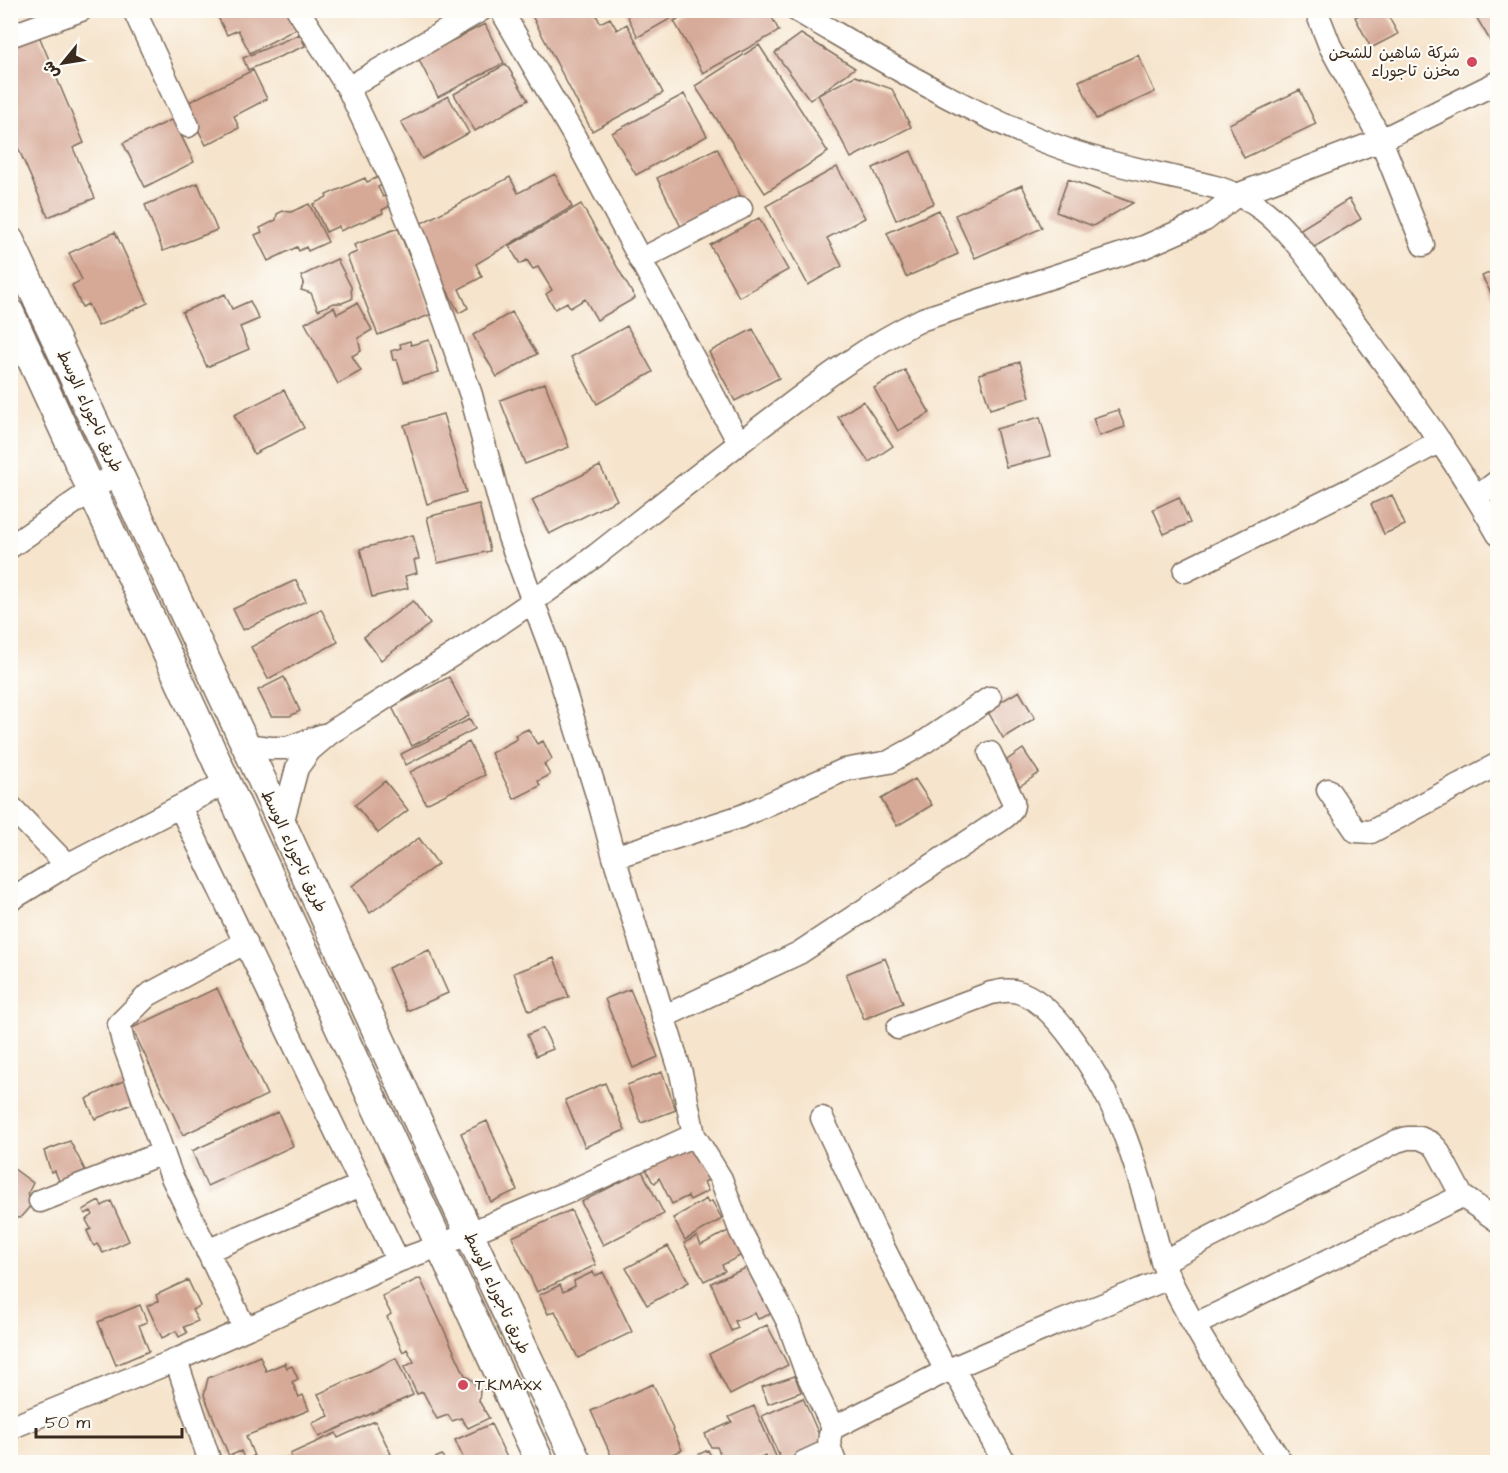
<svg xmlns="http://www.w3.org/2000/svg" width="1508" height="1473" font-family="'Architects Daughter','Playpen Sans Arabic',sans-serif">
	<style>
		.building { fill: #d6a896 }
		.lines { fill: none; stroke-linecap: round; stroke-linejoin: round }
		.minor-casing { stroke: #7c6b5b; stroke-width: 25 }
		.major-casing { stroke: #7c6b5b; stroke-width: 31 }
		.minor { stroke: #fff; stroke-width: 22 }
		.major { stroke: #fff; stroke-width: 28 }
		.poi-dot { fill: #d1495b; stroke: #fdfcf7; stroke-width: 2 }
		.labels { text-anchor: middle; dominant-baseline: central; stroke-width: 4.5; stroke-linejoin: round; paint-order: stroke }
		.poi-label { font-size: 16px; fill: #3b2a1e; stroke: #fdfcf7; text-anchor: end }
		.street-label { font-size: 16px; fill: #3b2a1e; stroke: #fdfcf7 }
	</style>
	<rect width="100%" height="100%" fill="#fdfcf7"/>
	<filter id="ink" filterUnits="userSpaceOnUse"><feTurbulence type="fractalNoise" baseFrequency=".0167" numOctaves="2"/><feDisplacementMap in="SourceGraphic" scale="12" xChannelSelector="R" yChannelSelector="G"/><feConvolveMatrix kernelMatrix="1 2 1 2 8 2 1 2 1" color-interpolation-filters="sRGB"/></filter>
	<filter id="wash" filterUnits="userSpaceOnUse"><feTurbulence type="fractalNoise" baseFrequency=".008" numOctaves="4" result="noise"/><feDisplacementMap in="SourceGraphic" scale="24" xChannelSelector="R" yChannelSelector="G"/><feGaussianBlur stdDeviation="1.35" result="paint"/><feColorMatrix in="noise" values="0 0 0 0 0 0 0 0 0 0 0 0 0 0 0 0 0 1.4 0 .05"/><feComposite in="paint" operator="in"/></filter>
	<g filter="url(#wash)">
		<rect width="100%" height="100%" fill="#f6e4cc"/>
		<g id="blocks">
			<!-- building -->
			<path class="building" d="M230,10H287L296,29L250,53L238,30L227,35L218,17Z
				M529,10H594L600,23L610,18L617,30L627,24L663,93L592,131Z
				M624,10H686L638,37Z
				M694,10H768L779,31L703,73L674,21Z
				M1368,10H1385L1398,34L1371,48L1355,17Z
				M1472,10H1498V45L1494,47Z
				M485,24L504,63L438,97L418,58Z
				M37,31L84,143L73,148L95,198L48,217L10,129V43Z
				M300,34L305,46L248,70L243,58Z
				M801,34L855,68L810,100L775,53Z
				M759,45L828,152L765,193L695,86Z
				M1138,55L1155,92L1096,119L1079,81Z
				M506,64L528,100L475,131L454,94Z
				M253,70L267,99L234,116L239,128L206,145L185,104Z
				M855,76L892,89L911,127L851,158L818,95Z
				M1300,90L1316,124L1244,158L1229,124Z
				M684,94L707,136L636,175L612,133Z
				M448,96L469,133L422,159L401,122Z
				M173,119L194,162L145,187L123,143Z
				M717,148L741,197L681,227L657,178Z
				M911,151L934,203L896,220L873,168Z
				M837,167L865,218L827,238L842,266L808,285L766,206Z
				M555,174L572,207L476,264L482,277L459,289L468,308L459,313L414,227L510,177L518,193Z
				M379,177L382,185L378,187L383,197L387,195L392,205L382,210L383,213L340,231L339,226L326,232L313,204L327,197L326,195L365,178L367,182Z
				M1068,179L1133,203L1093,226L1056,212Z
				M198,183L217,230L163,251L145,205Z
				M1022,185L1042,228L975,258L955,215Z
				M1349,199L1361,219L1311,249L1299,230Z
				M309,204L328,242L308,251L306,247L299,251L297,247L268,261L255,235L262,232L260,228L276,220L277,214L283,211L291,212Z
				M581,204L635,298L597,320L585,299L570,308L567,302L555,309L546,294L552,290L538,267L533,269L527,260L520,264L509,246Z
				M939,210L958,254L906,277L887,233Z
				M759,218L788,270L739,297L710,245Z
				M398,228L432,314L378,335L347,256L357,252L354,245Z
				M115,232L148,303L98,326L88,304L82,307L72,285L82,280L69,253Z
				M337,259L351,287L352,299L342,303H334L318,310L311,293L301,290L304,282L301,276Z
				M1498,269V292L1492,295L1482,276Z
				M225,294L232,309L250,301L259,319L240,327L249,349L207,367L182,312Z
				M357,303L372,330L358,338L361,351L352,356L361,371L338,384L305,323L334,307L337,314Z
				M512,312L537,354L497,377L473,335Z
				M627,326L653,372L597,404L571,357Z
				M753,329L779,378L735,401L709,352Z
				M429,340L439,372L404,382L397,360H393L391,351L401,348L400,344L410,341L411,345Z
				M1020,362L1030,397L990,409L979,374Z
				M905,370L930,413L898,431L874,388Z
				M545,383L569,447L525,464L500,400Z
				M284,390L304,428L254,454L234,415Z
				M863,401L893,446L869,462L838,417Z
				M1118,410L1125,427L1099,436L1093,418Z
				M443,414L466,492L427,504L404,425Z
				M1040,417L1051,456L1006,467L996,429Z
				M600,466L617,500L549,534L532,500Z
				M1392,495L1405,525L1384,534L1371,504Z
				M1179,497L1190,523L1164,534L1153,509Z
				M479,504L490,551L438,563L427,517Z
				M413,535L419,559L414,560L417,573L405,576L408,588L372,597L360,549Z
				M296,580L306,601L243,630L233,609Z
				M413,601L430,624L381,660L364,637Z
				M321,609L338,642L268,679L251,647Z
				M284,677L300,711L290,716H271L258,690Z
				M449,677L469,716L412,746L392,707Z
				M1019,691L1035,718L1003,738L987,710Z
				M470,719L475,729L406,765L401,754Z
				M528,729L537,744L543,741L552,759L544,764L550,775L538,781L540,786L514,799L491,753L517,739L515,735Z
				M469,742L485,775L426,804L410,772Z
				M1023,749L1039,773L1020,786L1004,762Z
				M915,779L932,805L897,826L881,799Z
				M385,781L408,810L378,833L355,805Z
				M419,838L438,864L370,913L352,886Z
				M429,950L448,993L407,1011L388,968Z
				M554,958L569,997L529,1011L514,973Z
				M885,958L903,1003L864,1019L846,974Z
				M217,988L267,1095L183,1135L132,1028Z
				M630,989L658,1057L633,1068L605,999Z
				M543,1028L553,1049L536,1056L527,1035Z
				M662,1072L676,1110L641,1123L627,1085Z
				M123,1081L131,1082L128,1087L132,1104L95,1119L86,1099Z
				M605,1083L625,1130L585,1147L565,1100Z
				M278,1112L293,1146L207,1186L192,1151Z
				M487,1121L517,1190L491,1202L461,1133Z
				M70,1141L87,1174L61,1186L55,1171L51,1172L44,1151Z
				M696,1143L713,1178L704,1182L708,1191L690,1200L688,1196L672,1204L659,1178L655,1183L652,1181L645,1167Z
				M10,1166L33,1183L28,1193L32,1204L20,1218L10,1217Z
				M642,1171L664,1214L603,1245L581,1202Z
				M706,1199L708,1203L712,1201L722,1219L685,1240L673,1218Z
				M99,1201L102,1206L111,1201L129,1241L103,1253L97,1244L94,1246L87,1231L91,1229L86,1220L93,1215L91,1211L85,1214L83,1210Z
				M571,1210L596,1265L537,1292L512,1237Z
				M732,1229L744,1254L722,1265L725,1271L704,1281L684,1243L697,1236L701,1245Z
				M668,1246L689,1282L647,1305L626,1268Z
				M753,1265L773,1313L758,1319L755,1313L735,1321L738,1328L731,1331L711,1283Z
				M593,1272L595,1276L603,1272L632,1332L578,1358L555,1311L548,1314L539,1295L560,1285L563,1292L575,1286L574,1281Z
				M420,1278L465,1375L473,1381L480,1391L479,1401L489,1418L468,1428L461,1418L452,1421L448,1415L437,1419L423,1392L417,1394L404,1367L414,1362L407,1349L403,1352L387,1317L391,1314L382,1296Z
				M188,1280L200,1306L192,1310L198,1321L184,1327L187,1333L179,1337L176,1331L162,1338L147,1306L158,1301L156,1295Z
				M140,1305L147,1322L139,1325L149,1351L116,1365L98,1322Z
				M767,1325L788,1365L730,1395L709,1354Z
				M260,1356L266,1371L285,1363L287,1368L292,1366L298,1379L292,1382L299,1397L303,1395L309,1410L246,1436L254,1456L245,1460L241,1451L229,1456L204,1395L208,1378Z
				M396,1358L413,1395L319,1437L312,1423L329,1416L318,1394Z
				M795,1376L801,1392L768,1404L762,1387Z
				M653,1384L682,1450L653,1462H614L591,1411Z
				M803,1398L823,1444L782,1462L762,1416Z
				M754,1406L778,1461L768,1462L765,1455L749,1462H724L717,1447H711L705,1434L732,1422L729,1417Z
				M375,1421L391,1454L373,1462H293L290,1454L336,1433L338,1438Z
				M491,1424L509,1462H465L455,1440Z
				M708,1450L714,1462H683Z
				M442,1455L445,1462H426Z"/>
		</g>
	</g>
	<g filter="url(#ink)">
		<use href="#blocks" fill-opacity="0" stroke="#7c6b5b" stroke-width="1.5"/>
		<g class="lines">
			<!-- minor casing -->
			<g class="minor-casing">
				<path id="minor" d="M134,10L188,126
					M298,10L348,88L391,179L420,250L471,395L509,537L552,652L598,798L614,857L681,1073L694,1135L721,1179L740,1230L788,1322L805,1369L833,1428
					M501,10L573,134L739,443
					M796,10C884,61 972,117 1068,150C1117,167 1169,175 1219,188C1234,193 1250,200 1263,210C1295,235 1323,280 1347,312C1400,385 1454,456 1498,534
					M1316,10L1330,46L1381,140L1423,245
					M10,36L81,10
					M348,88L481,10
					M640,260L741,208
					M1477,497L1498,481
					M10,547L118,472
					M1185,571L1359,485L1440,441
					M245,745L271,748H287L323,735
					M1328,790L1356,831L1371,832L1498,764
					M10,806L67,865L227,782
					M180,807L398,1261
					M282,824L297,768L310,750L330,733C420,676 511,620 595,556C655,509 714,462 775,416C822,380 868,345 923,319L1144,247L1205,220L1237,195L1381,140L1498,82
					M614,857L742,816L844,770L889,762L920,745L990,698
					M10,900L67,865
					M663,1017L799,953L1001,820C1008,815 1014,811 1013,801L990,753
					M898,1028L991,993C1000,991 1009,989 1018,992C1061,1003 1112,1099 1126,1139C1141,1179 1152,1221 1162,1262C1193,1333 1240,1397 1281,1462
					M822,1118L875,1231L946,1371
					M40,1201L162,1153
					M207,1251L361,1185
					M1162,1262L1397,1141L1407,1138H1420L1431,1143L1437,1149L1462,1196L1498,1221
					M1194,1325L1462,1196
					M245,1329L171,1175L123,1042L119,1024L148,995L246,942
					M176,1360L210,1462
					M953,1368L1004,1462
					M10,1428L176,1360L398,1261L439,1246L580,1187L694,1135
					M804,1462L830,1450
					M835,1462C830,1450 826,1440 833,1428L946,1371L1055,1324L1169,1278"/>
			</g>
			<!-- major casing -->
			<g class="major-casing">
				<path id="major" d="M10,241L261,778L469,1233L577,1462
					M10,313C190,695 361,1080 540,1462"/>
			</g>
			<!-- minor -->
			<use href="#minor" class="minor"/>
			<!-- major -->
			<use href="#major" class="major"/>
		</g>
	</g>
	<!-- markers -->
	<g class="poi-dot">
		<circle cx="1472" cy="62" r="6"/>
		<circle cx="463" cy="1385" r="6"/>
	</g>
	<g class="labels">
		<!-- poi labels -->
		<g class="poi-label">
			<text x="1460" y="53">شركة شاهين للشحن<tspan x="1460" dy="18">مخزن تاجوراء</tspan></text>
			<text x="475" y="1385" text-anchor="start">T.K.MAXX</text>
		</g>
		<!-- street labels -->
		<g class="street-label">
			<text transform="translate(90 411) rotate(65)">طريق تاجوراء الوسط</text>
			<text transform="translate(294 851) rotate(65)">طريق تاجوراء الوسط</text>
			<text transform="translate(497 1293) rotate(65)">طريق تاجوراء الوسط</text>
		</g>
	</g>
	<!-- margin -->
	<rect width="1508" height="1473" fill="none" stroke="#fdfcf7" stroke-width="36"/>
	<!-- north arrow -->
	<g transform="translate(63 63) rotate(240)" stroke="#fdfcf7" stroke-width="4.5" paint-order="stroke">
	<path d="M0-4.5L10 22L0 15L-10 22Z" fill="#3b2a1e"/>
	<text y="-9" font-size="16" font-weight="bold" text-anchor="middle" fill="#3b2a1e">ش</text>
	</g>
	<!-- scale -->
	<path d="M36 1428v9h146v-9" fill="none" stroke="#3b2a1e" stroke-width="3"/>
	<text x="45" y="1428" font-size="18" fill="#3b2a1e" stroke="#fdfcf7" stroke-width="4.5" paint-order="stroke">50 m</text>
</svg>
